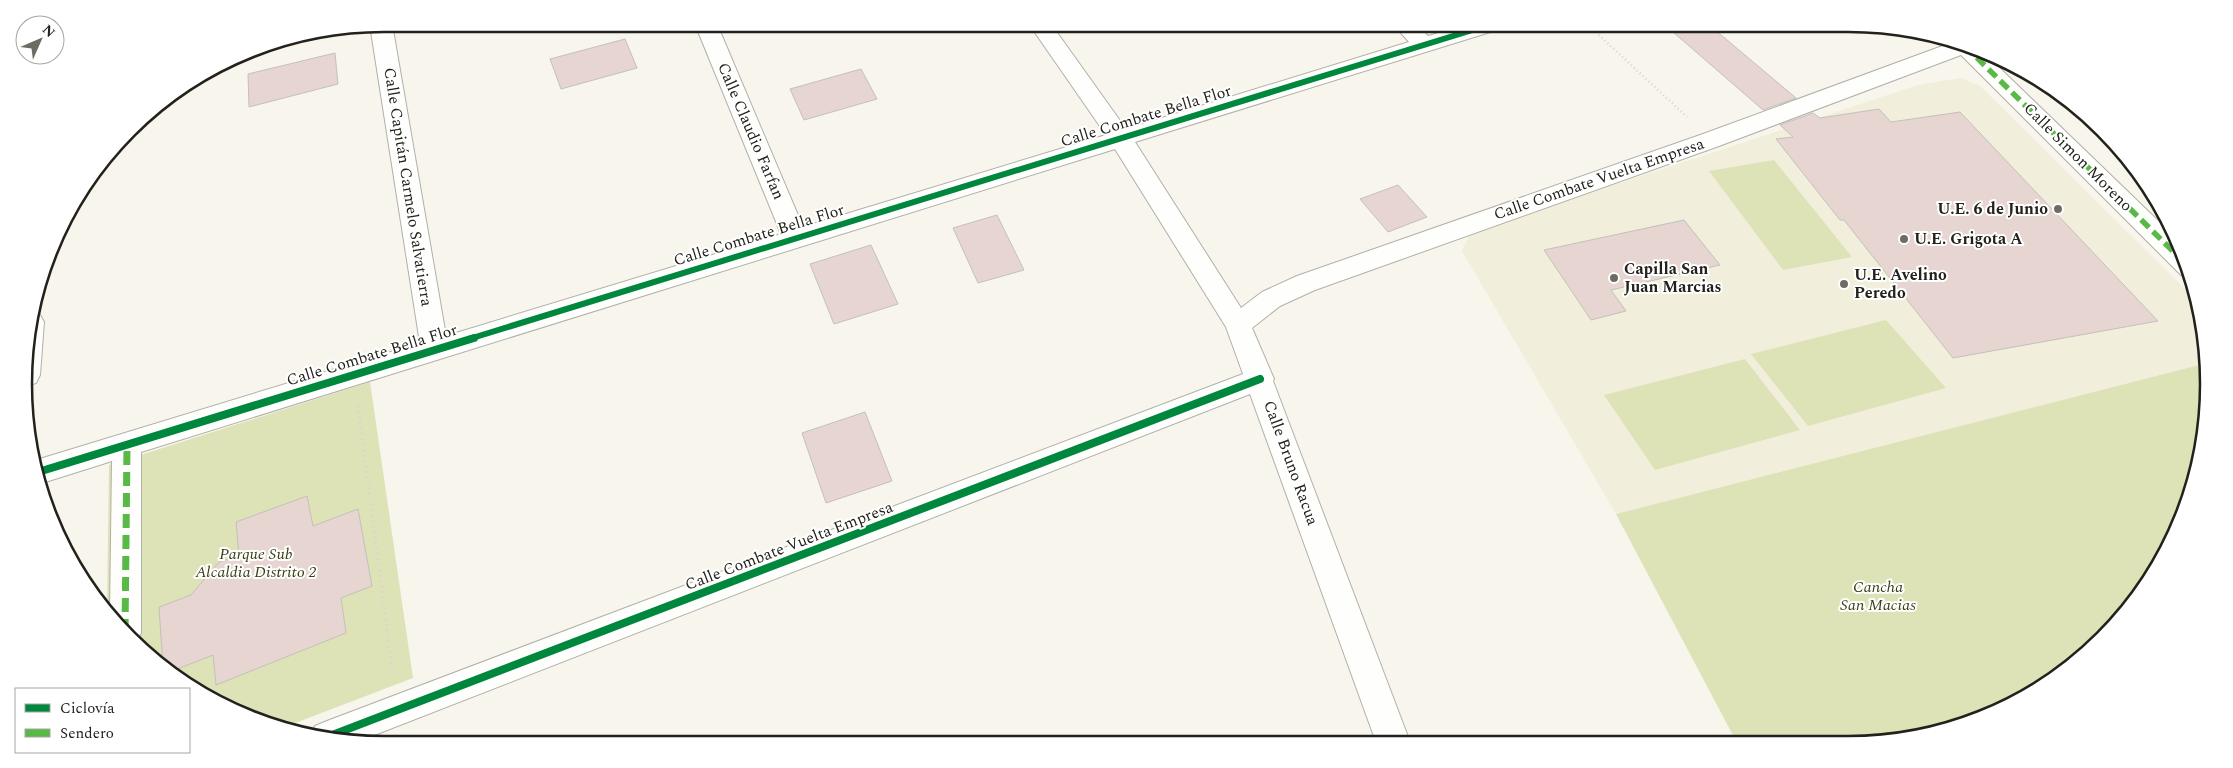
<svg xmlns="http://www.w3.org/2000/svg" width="2233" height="768" font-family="Spectral,serif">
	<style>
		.built { fill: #f2eedc }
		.green { fill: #dde2b7 }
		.building { fill: #e6d5d0; stroke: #c4c0bb }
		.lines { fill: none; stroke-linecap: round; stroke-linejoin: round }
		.minor-casing { stroke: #b1b0a9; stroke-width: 2 }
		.path-far1 { stroke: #d5d5d1; stroke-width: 2.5; stroke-dasharray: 1 3; stroke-linecap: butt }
		.path { stroke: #d5d5d1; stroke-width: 3; stroke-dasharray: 1 4.5; stroke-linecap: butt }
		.minor { fill: #fefefc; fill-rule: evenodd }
		.quiet-far1 { stroke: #58b947; stroke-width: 5.5; stroke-dasharray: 11 5.5; stroke-linecap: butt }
		.quiet { stroke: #58b947; stroke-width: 7; stroke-dasharray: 14 7; stroke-linecap: butt }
		.cycleway-far1-casing { stroke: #fff; stroke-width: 9 }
		.cycleway-casing { stroke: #fff; stroke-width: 11 }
		.cycleway-far1 { stroke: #00873e; stroke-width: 6 }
		.cycleway { stroke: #00873e; stroke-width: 8 }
		.poi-dot { fill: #6d6b64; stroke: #fff; stroke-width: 2 }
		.labels { text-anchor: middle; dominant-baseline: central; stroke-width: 4; stroke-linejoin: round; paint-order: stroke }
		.street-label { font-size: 16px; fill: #22211b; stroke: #fff }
		.poi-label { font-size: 16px; font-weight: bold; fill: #22211b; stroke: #fff; text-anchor: start }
		.park-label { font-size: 16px; font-style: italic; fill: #393f14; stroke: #fff }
		.rim { fill: none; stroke: #22211b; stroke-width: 2.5 }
	</style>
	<rect width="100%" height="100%" fill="#f7f5ec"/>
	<!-- built -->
	<path class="built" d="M1961,78L1980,86L2198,302L2206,337L2207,363L1616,514L1462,251L1471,232L1918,85Z"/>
	<!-- green -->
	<path class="green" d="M1774,160L1852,257L1783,270L1709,171Z
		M1886,320L1946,388L1808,426L1751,354Z
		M1745,359L1800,430L1655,470L1604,395Z
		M2207,363L2208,407L2197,477L2161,564L2087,655L2008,707L1896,741H1736L1616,514Z
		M370,382L413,678L282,728L184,683L129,639L107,611L109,465Z"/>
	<!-- building -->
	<path class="building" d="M1681,24H1708L1796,98L1763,110L1673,32Z
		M625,39L637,68L561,89L550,59Z
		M335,53L338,84L249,107L248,74Z
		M861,69L877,99L804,120L790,89Z
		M1879,109L1891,122L1960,112L2158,321L1953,358L1844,220H1840L1776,139L1793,137L1780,125L1813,113L1820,118Z
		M1398,185L1427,217L1388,232L1360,199Z
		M997,215L1024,270L978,283L953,228Z
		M1684,220L1720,265L1611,290L1626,311L1591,320L1544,250Z
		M871,245L898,304L834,324L810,264Z
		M865,412L892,481L826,503L802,433Z
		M307,496L313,526L358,509L372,586L341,598L346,633L216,685L213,655L170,672L163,667L159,607L191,595L219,562L239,555L236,522Z"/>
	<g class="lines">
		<!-- minor casing -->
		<g class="minor-casing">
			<path id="minor" d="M392,24L446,336L781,234L695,24H717L803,227L1106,135L1029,24H1051L1126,129L1409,42L1393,24H1416L1428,36L1470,24H1503L1500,29L1135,142L1241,308L1262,292L1297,276L1703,134L1956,41L1983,52L2178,240L2192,277L2181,275L1961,55L1719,146L1315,290L1280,306L1252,328L1274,379L1273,381L1410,742H1376L1250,394L359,741L311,735L315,726L327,721L1243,374L1226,327L1115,149L141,452V633L135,644L110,615L112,461L39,484L33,461L420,343L370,25Z
				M34,313L40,315L44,322L40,375L36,383L26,386L27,337Z"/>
		</g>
		<!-- path-far1 -->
		<path class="path-far1" d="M1587,24L1687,117"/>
		<!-- path -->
		<path class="path" d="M358,406L393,675"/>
		<!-- minor -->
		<use href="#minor" class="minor"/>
		<!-- quiet-far1 -->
		<path class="quiet-far1" d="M1965,46L2190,268"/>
		<!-- quiet -->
		<path class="quiet" d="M125,633L127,445"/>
		<!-- cycleway-far1 casing -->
		<g class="cycleway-far1-casing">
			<path id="cycleway-far1" d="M469,339L1492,24"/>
		</g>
		<!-- cycleway casing -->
		<g class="cycleway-casing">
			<path id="cycleway" d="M35,473L474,338
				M327,737L1260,379"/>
		</g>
		<!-- cycleway-far1 -->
		<use href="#cycleway-far1" class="cycleway-far1"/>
		<!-- cycleway -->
		<use href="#cycleway" class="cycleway"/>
	</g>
	<!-- markers -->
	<g class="poi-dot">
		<circle cx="2058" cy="209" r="5"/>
		<circle cx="1904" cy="239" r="5"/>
		<circle cx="1614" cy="278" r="5"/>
		<circle cx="1844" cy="284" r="5"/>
	</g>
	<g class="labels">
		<!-- street labels -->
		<g class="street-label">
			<text transform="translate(1146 116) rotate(-17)">Calle Combate Bella Flor</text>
			<text transform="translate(751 131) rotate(67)">Calle Claudio Farfan</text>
			<text transform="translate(2078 157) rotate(45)">Calle Simon Moreno</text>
			<text transform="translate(1599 179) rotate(-19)">Calle Combate Vuelta Empresa</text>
			<text transform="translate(408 187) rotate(81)">Calle Capitán Carmelo Salvatierra</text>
			<text transform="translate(759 235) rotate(-17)">Calle Combate Bella Flor</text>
			<text transform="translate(372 355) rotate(-17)">Calle Combate Bella Flor</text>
			<text transform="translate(1291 463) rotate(70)">Calle Bruno Racua</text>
			<text transform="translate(789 546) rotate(-21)">Calle Combate Vuelta Empresa</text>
		</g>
		<!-- poi labels -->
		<g class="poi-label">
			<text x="2048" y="209" text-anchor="end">U.E. 6 de Junio</text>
			<text x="1914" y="239">U.E. Grigota A</text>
			<text x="1624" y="269">Capilla San<tspan x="1624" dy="18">Juan Marcias</tspan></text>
			<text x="1854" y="275">U.E. Avelino<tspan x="1854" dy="18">Peredo</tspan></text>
		</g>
		<!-- park labels -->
		<g class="park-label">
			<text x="256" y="554">Parque Sub<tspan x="256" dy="18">Alcaldia Distrito 2</tspan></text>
			<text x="1878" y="587">Cancha<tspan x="1878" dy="18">San Macias</tspan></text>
		</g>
	</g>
	<!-- crop -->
	<path d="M0 0H2233V768H0ZM384 32H1848A352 352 0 0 1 2200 384V384A352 352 0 0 1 1848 736H384A352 352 0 0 1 32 384V384A352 352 0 0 1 384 32Z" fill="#fff" fill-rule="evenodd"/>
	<path class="rim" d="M384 32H1848A352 352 0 0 1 2200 384V384A352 352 0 0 1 1848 736H384A352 352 0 0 1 32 384V384A352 352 0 0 1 384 32Z"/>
	<!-- legend -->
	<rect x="15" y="688" width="175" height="65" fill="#ffffff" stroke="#a7a6a4"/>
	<rect x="25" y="704" width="25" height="8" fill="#00873e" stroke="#a7a6a4"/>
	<text x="60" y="713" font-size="15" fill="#22211b">Ciclovía</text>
	<rect x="25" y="729" width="25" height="8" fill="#58b947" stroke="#a7a6a4"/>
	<text x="60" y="738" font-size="15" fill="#22211b">Sendero</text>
	<!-- north arrow -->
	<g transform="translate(40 40) rotate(45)"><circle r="24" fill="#ffffff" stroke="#a7a6a4"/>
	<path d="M0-4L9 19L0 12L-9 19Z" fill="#6d6b64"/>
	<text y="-8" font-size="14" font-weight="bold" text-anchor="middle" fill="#22211b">N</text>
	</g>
</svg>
